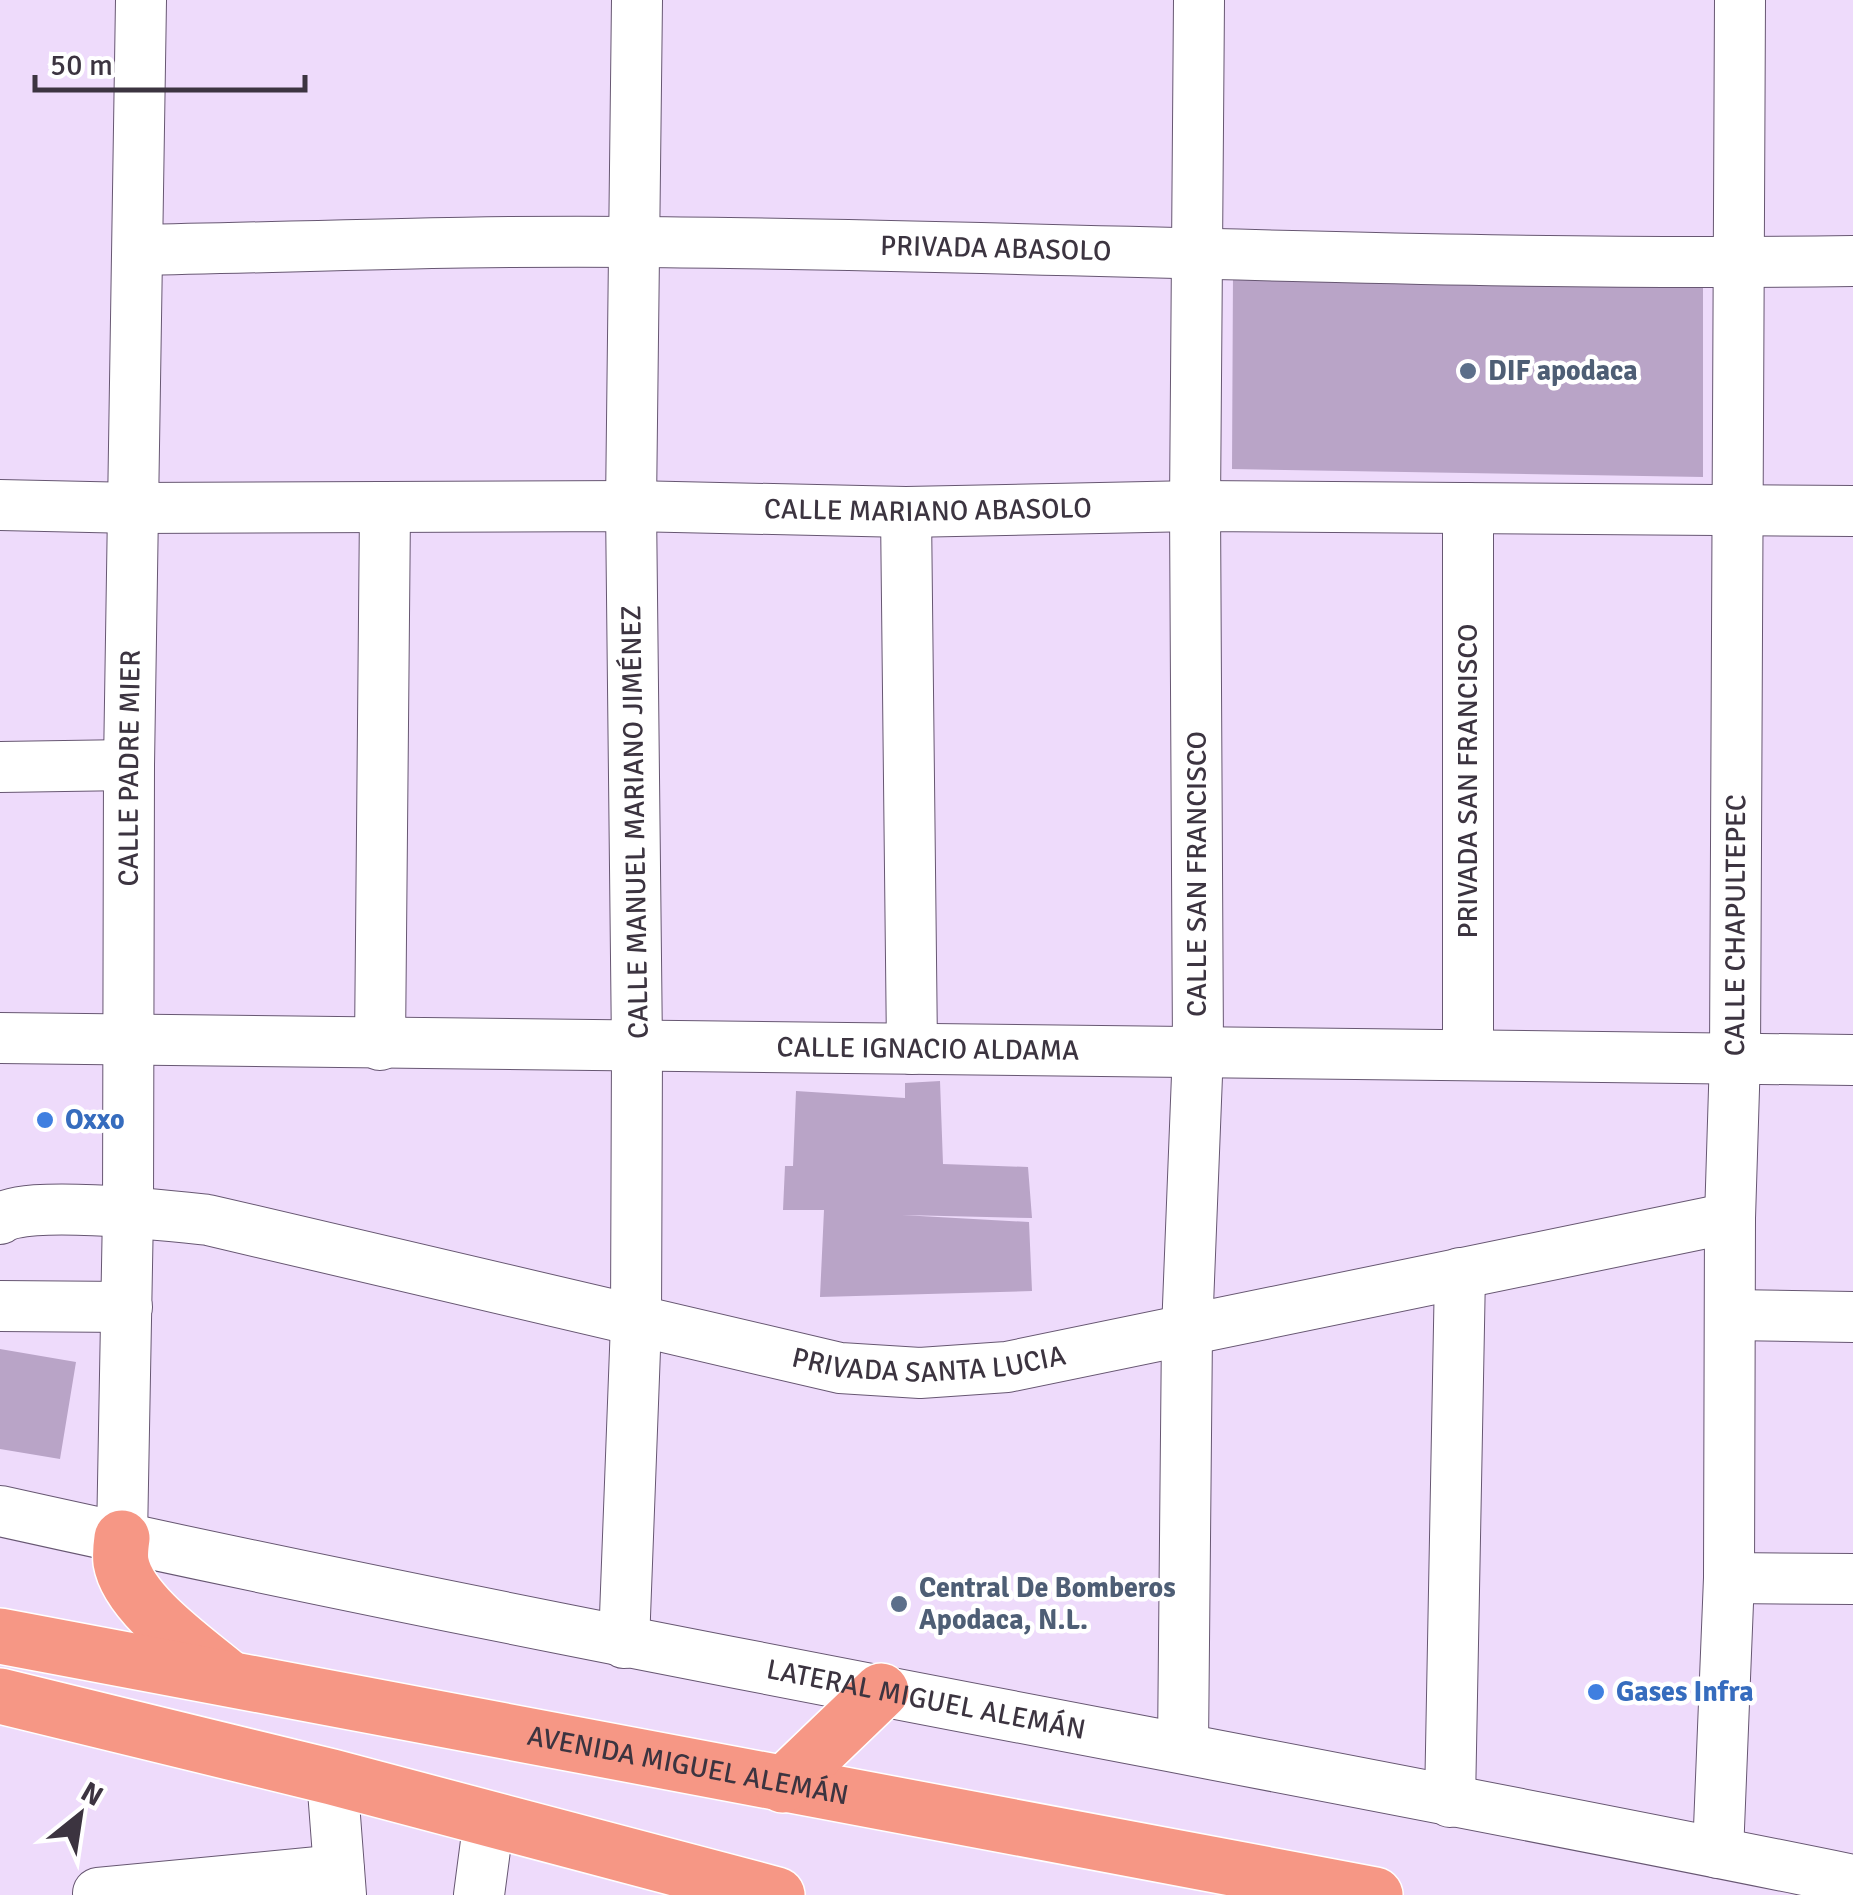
<svg xmlns="http://www.w3.org/2000/svg" width="1853" height="1895" font-family="Signika,sans-serif">
	<style>
		.building { fill: #b9a4c7 }
		.lines { fill: none; stroke-linecap: round; stroke-linejoin: round }
		.minor-casing { stroke: #675772; stroke-width: 52 }
		.highway-casing { stroke: #fff; stroke-width: 58 }
		.minor { stroke: #fff; stroke-width: 50 }
		.highway { stroke: #f69785; stroke-width: 55 }
		.service-dot { fill: #5c6f8a; stroke: #fff; stroke-width: 4 }
		.shop-dot { fill: #3f7fe0; stroke: #fff; stroke-width: 4 }
		.labels { text-anchor: middle; dominant-baseline: central; stroke-width: 9; stroke-linejoin: round; paint-order: stroke }
		.street-label { font-size: 28px; fill: #3c3440; stroke: #fff }
		.service-label { font-size: 28px; font-weight: bold; fill: #4e5e75; stroke: #fff; text-anchor: start }
		.shop-label { font-size: 28px; font-weight: bold; fill: #366cbe; stroke: #fff; text-anchor: start }
	</style>
	<rect width="100%" height="100%" fill="#eedbfb"/>
	<!-- building -->
	<path class="building" d="M1233,273L1703,274V477L1232,469Z
		M940,1081L943,1164L1028,1167L1032,1218L902,1215L1029,1222L1032,1291L820,1297L824,1210H783L785,1166H793L796,1091L905,1098V1083Z
		M0,1349L76,1362L60,1459L0,1449Z"/>
	<g class="lines">
		<!-- minor casing -->
		<g class="minor-casing">
			<g id="minor">
				<path id="s1" d="M138,250C304,247 471,240 638,242C1043,245 1448,267 1853,261"/>
				<path id="s2" d="M0,505L134,508L631,506L906,512L1195,506L1853,511"/>
				<path d="M906,512L912,1049"/>
				<path d="M0,767L129,765"/>
				<path id="s3" d="M0,1038L1853,1060"/>
				<path d="M380,1045L385,509"/>
				<path d="M1468,1054V508"/>
				<path id="s4" d="M0,1219C24,1199 171,1216 208,1220L840,1368L920,1373L1007,1367L1730,1218"/>
				<path d="M0,1306L127,1307"/>
				<path d="M1731,1315L1853,1317"/>
				<path id="s5" d="M0,1511C615,1648 1236,1754 1853,1880"/>
				<path id="s6" d="M122,1538L128,1212L129,765L141,0"/>
				<path d="M1729,1578L1853,1579"/>
				<path d="M624,1643L636,1323L637,1048L631,506L637,0"/>
				<path d="M1183,1747L1187,1331L1198,1050L1195,506L1199,0"/>
				<path d="M332,1777L341,1895"/>
				<path d="M1450,1802L1460,1273"/>
				<path id="s7" d="M1718,1853L1729,1578L1730,1218L1735,1057L1740,0"/>
				<path d="M98,1893L339,1870"/>
				<path d="M479,1895L489,1819"/>
			</g>
		</g>
		<!-- highway casing -->
		<g class="highway-casing">
			<g id="highway">
				<path d="M122,1538C121,1545 120,1555 121,1562C128,1604 195,1650 227,1677"/>
				<path id="s8" d="M0,1636L1375,1895"/>
				<path d="M0,1696L332,1777L777,1895"/>
				<path d="M783,1785L881,1691"/>
			</g>
		</g>
		<!-- minor -->
		<use href="#minor" class="minor"/>
		<!-- highway -->
		<use href="#highway" class="highway"/>
	</g>
	<!-- markers -->
	<g class="service-dot">
		<circle cx="1468" cy="371" r="10"/>
		<circle cx="899" cy="1604" r="10"/>
	</g>
	<g class="shop-dot">
		<circle cx="45" cy="1120" r="10"/>
		<circle cx="1596" cy="1692" r="10"/>
	</g>
	<g class="labels">
		<!-- street labels -->
		<g class="street-label">
			<text stroke="none"><textPath href="#s1" startOffset="858">PRIVADA ABASOLO</textPath></text>
			<text stroke="none"><textPath href="#s2" startOffset="928">CALLE MARIANO ABASOLO</textPath></text>
			<text stroke="none"><textPath href="#s6" startOffset="770">CALLE PADRE MIER</textPath></text>
			<text transform="translate(1468 781) rotate(-90)">PRIVADA SAN FRANCISCO</text>
			<text transform="translate(635 822) rotate(-91)">CALLE MANUEL MARIANO JIMÉNEZ</text>
			<text transform="translate(1197 874) rotate(-90)">CALLE SAN FRANCISCO</text>
			<text stroke="none"><textPath href="#s7" startOffset="928">CALLE CHAPULTEPEC</textPath></text>
			<text stroke="none"><textPath href="#s3" startOffset="928">CALLE IGNACIO ALDAMA</textPath></text>
			<text stroke="none"><textPath href="#s4" startOffset="948">PRIVADA SANTA LUCIA</textPath></text>
			<text stroke="none"><textPath href="#s5" startOffset="945">LATERAL MIGUEL ALEMÁN</textPath></text>
			<text stroke="none"><textPath href="#s8" startOffset="700">AVENIDA MIGUEL ALEMÁN</textPath></text>
		</g>
		<!-- service labels -->
		<g class="service-label">
			<text x="1488" y="371">DIF apodaca</text>
			<text x="919" y="1588">Central De Bomberos<tspan x="919" dy="32">Apodaca, N.L.</tspan></text>
		</g>
		<!-- shop labels -->
		<g class="shop-label">
			<text x="65" y="1120">Oxxo</text>
			<text x="1616" y="1692">Gases Infra</text>
		</g>
	</g>
	<!-- north arrow -->
	<g transform="translate(80 1815) rotate(30)" stroke="#ffffff" stroke-width="8" paint-order="stroke">
	<path d="M0-8L18 38L0 25L-18 38Z" fill="#3c3440"/>
	<text y="-15" font-size="28" font-weight="bold" text-anchor="middle" fill="#3c3440">N</text>
	</g>
	<!-- scale -->
	<path d="M35 75v15h270v-15" fill="none" stroke="#3c3440" stroke-width="5"/>
	<text x="50" y="75" font-size="30" fill="#3c3440" stroke="#ffffff" stroke-width="8" paint-order="stroke">50 m</text>
</svg>
